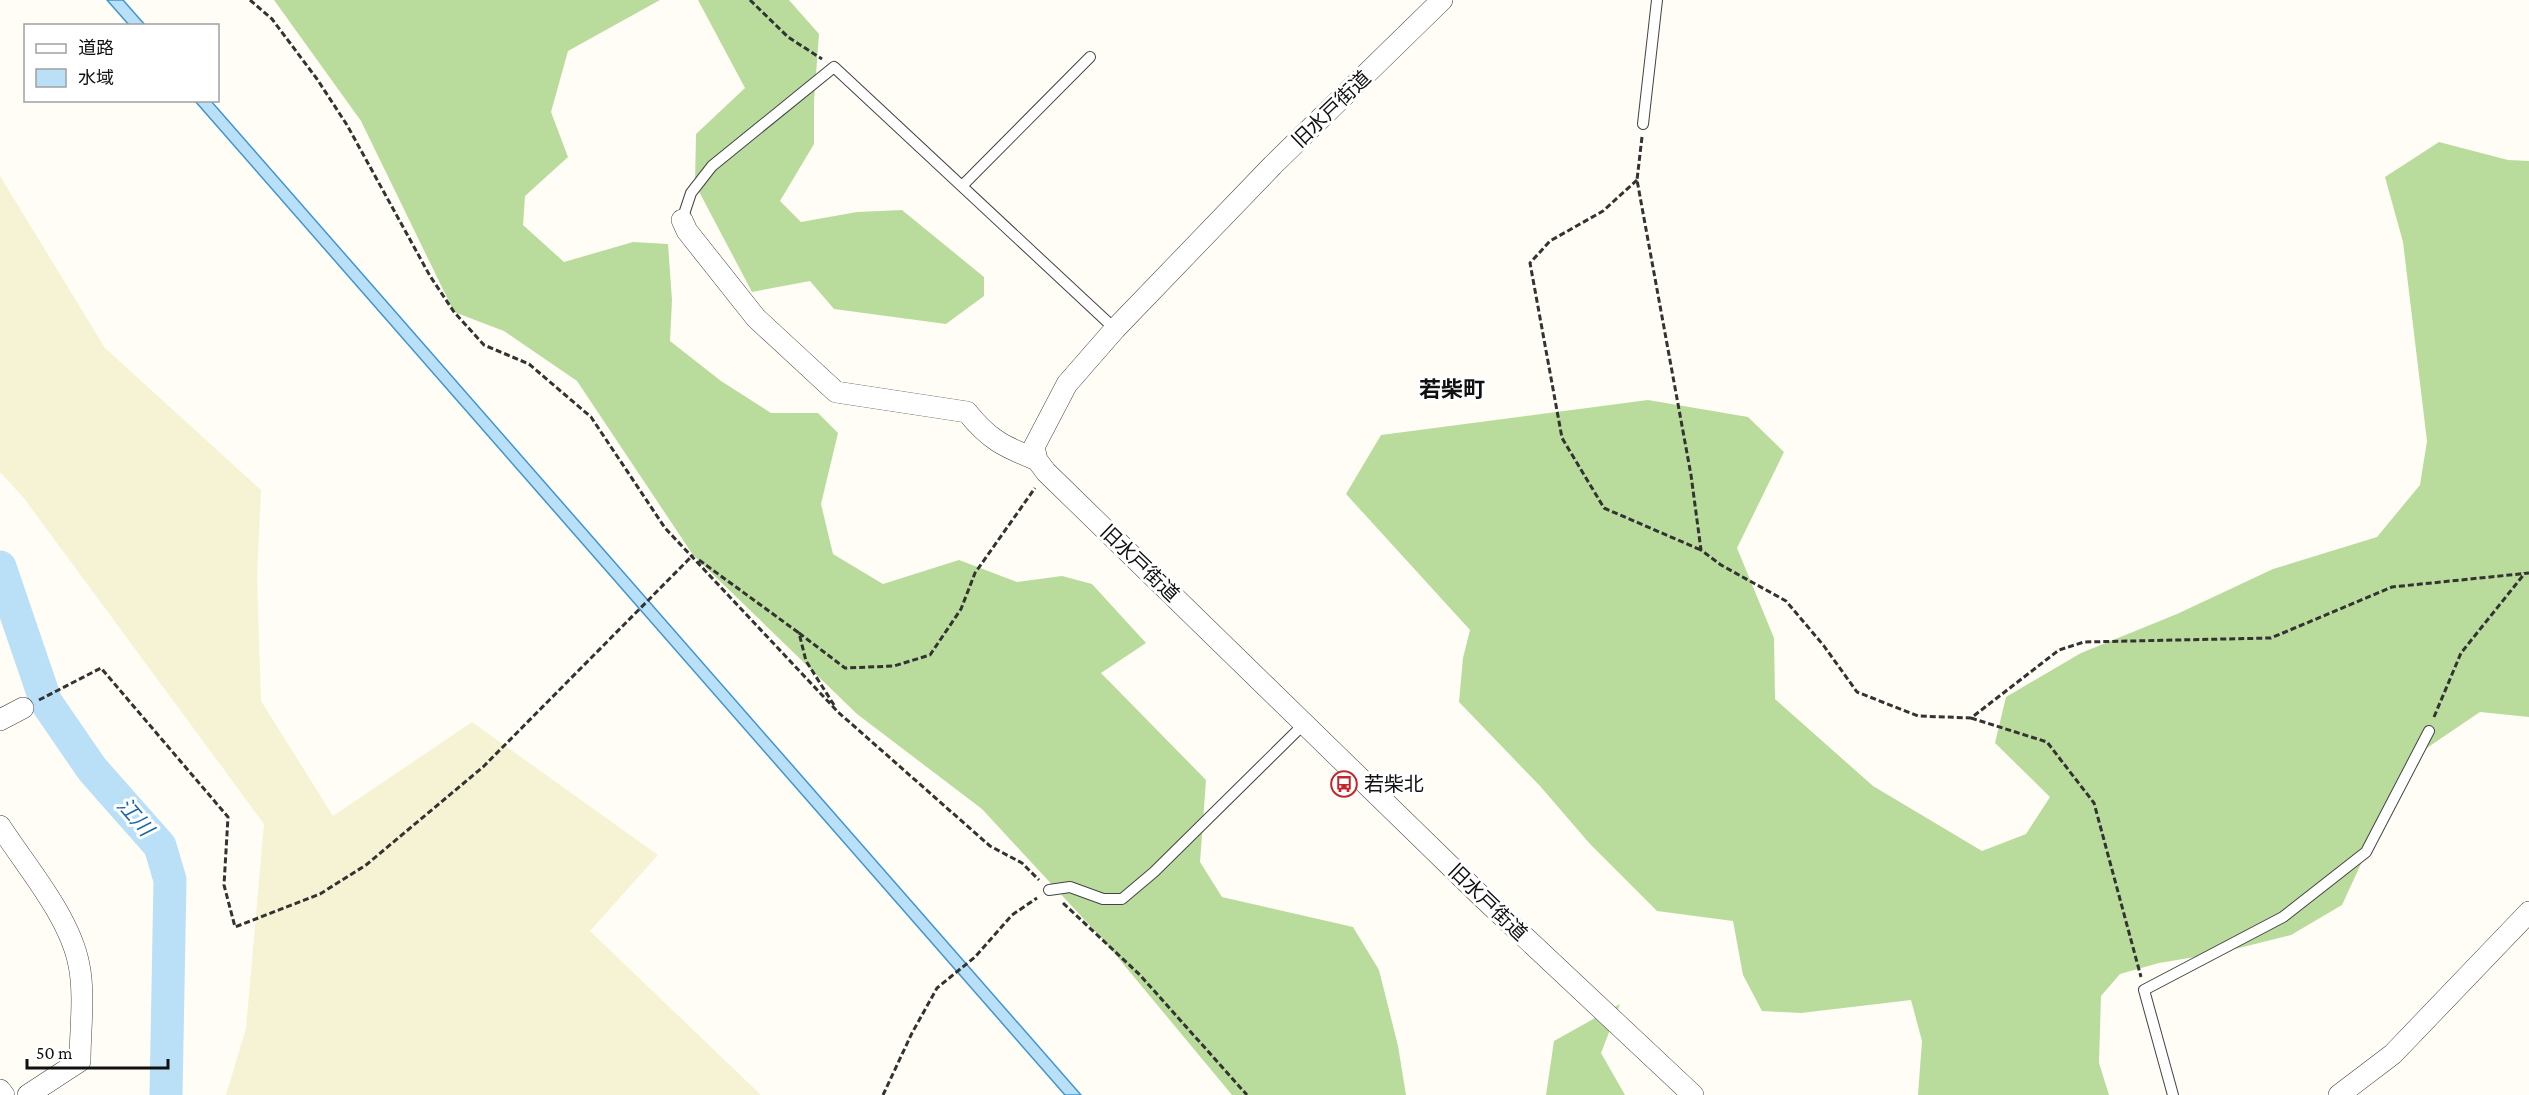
<svg xmlns="http://www.w3.org/2000/svg" width="2529" height="1095" font-family="'Crimson Pro','Noto Sans JP',serif">
	<style>
		.farmland { fill: #f6f3d4 }
		.forest { fill: #b9dc9c }
		.water { fill: #b9e0f7; stroke: #3f96cf; stroke-width: 1.5 }
		.lines { fill: none; stroke-linecap: round; stroke-linejoin: round }
		.river { stroke: #b9e0f7; stroke-width: 33 }
		.service-casing { stroke: #444; stroke-width: 12 }
		.minor-casing { stroke: #444; stroke-width: 22 }
		.path { stroke: #333; stroke-width: 3; stroke-dasharray: 6 3; stroke-linecap: butt }
		.service { stroke: #fff; stroke-width: 10 }
		.minor { stroke: #fff; stroke-width: 21 }
		.labels { text-anchor: middle; dominant-baseline: central; stroke-width: 6; stroke-linejoin: round; paint-order: stroke }
		.street-label { font-size: 20px; fill: #111; stroke: #fff }
		.poi-label { font-size: 20px; fill: #111; stroke: #fff; text-anchor: start }
		.water-label { font-size: 21px; font-style: italic; fill: #1768a6; stroke: #fff }
		.quarter-label { font-size: 22px; font-weight: bold; fill: #111; stroke: #fff }
	</style>
	<rect width="100%" height="100%" fill="#fffdf5"/>
	<!-- farmland -->
	<path class="farmland" d="M0,176L105,348L261,490L257,577L261,701L333,816L472,722L658,855L590,931L761,1095H226L246,1028L264,824L23,497L0,472Z"/>
	<!-- forest -->
	<path class="forest" d="M274,0H660L568,51L551,112L568,157L525,196L523,225L564,262L633,242L668,244L672,300L670,341L721,381L771,413H818L838,433L821,504L833,554L883,584L959,560L1017,582L1062,576L1092,584L1146,643L1101,673L1206,780L1200,862L1222,897L1353,927L1379,970L1398,1046L1406,1095H1232L1105,942L982,809L857,714L693,555L577,381L504,331L454,312L361,121Z
		M698,0H789L819,34L814,101V144L780,201L801,222L857,212L902,210L984,277V296L946,324L834,309L810,281L752,292L695,184L696,134L745,88Z
		M2439,142L2508,160L2529,161V717L2480,712L2409,760L2342,905L2291,935L2219,953L2159,963L2120,974L2101,996L2099,1063L2109,1095H1918L1922,1041L1911,1000L1801,1013L1762,1011L1743,975L1733,921L1657,911L1590,844L1540,786L1459,702L1463,658L1470,630L1346,494L1381,435L1648,400L1748,417L1784,452L1737,548L1774,638L1775,699L1873,786L1982,851L2026,834L2050,797L1995,743L2006,697L2081,653L2177,614L2273,569L2377,537L2420,485L2427,441L2403,242L2385,177Z
		M1620,1004L1601,1053L1625,1095H1546L1554,1041Z"/>
	<!-- water -->
	<path class="water" d="M107,0H123L145,25H129Z
		M195,101H211L1081,1095H1065Z"/>
	<g class="lines">
		<!-- river -->
		<path class="river" d="M0,567L46,702L92,769L160,846L170,880L166,1095"/>
		<!-- service casing -->
		<g class="service-casing">
			<path id="service" d="M1643,124L1657,0
				M962,186L1090,57
				M682,220L691,193L712,166L834,67L1115,329
				M1049,890L1070,887L1103,899H1122L1154,872L1305,723
				M2173,1095L2144,990L2283,917L2366,852L2429,731"/>
		</g>
		<!-- minor casing -->
		<g class="minor-casing">
			<path id="minor" d="M1442,0L1273,165L1115,329L1067,384L1034,447L1037,460L1046,472L1482,897L1693,1095
				M682,220L687,231L756,318L836,392L967,412C989,440 1005,447 1037,460
				M0,720L23,708
				M0,826C26,866 70,917 79,965C85,995 80,1030 80,1061L28,1095
				M0,1090L4,1095
				M2339,1095L2393,1054L2529,912"/>
		</g>
		<!-- path -->
		<path class="path" d="M250,0L272,19L317,79L347,125L430,276L454,312L484,345L529,364L591,417L665,528L838,712L990,846L1022,863L1039,880
			M750,0L788,37L822,59
			M1642,137L1637,180L1691,475L1701,550L1721,565L1786,601L1824,646L1857,692L1918,716L1971,718L2059,650L2084,642L2271,638L2392,587L2529,573
			M1637,180L1603,211L1550,241L1530,263L1562,438L1604,508L1701,550
			M699,560L799,633
			M39,700L101,668L228,817L224,885L235,927L320,894L366,865L483,767L693,555
			M834,705L806,661L799,633L845,668L894,666L930,655L961,609L975,573L1035,488
			M2434,717L2461,653L2525,573
			M1971,718L2047,742L2094,803L2141,977
			M1063,903L1140,975L1247,1095
			M883,1095L912,1033L937,988L975,957L1012,915L1037,898"/>
		<!-- service -->
		<use href="#service" class="service"/>
		<!-- minor -->
		<use href="#minor" class="minor"/>
	</g>
	<!-- icons -->
	<defs>
		<g id="bus-ring" transform="scale(1.35)"><circle r="9.5" fill="#fff" stroke="#c4262e" stroke-width="1.5"/><path d="M-5-6H5V4H4V6H2V4H-2V6H-4V4H-5ZM-3.5-4V0h7V-4ZM-3.5 1.2v1.5H-2V1.2ZM2 1.2v1.5H3.5V1.2Z" fill="#c4262e"/></g>
	</defs>
	<g fill-rule="evenodd">
		<use href="#bus-ring" x="1344" y="784"/>
	</g>
	<g class="labels">
		<!-- street labels -->
		<g class="street-label">
			<text transform="translate(1331 109) rotate(-44)">旧水戸街道</text>
			<text transform="translate(1140 563) rotate(44)">旧水戸街道</text>
			<text transform="translate(1488 902) rotate(44)">旧水戸街道</text>
		</g>
		<!-- poi labels -->
		<g class="poi-label">
			<text x="1364" y="784">若柴北</text>
		</g>
		<!-- water labels -->
		<g class="water-label">
			<text transform="translate(135 817) rotate(49)">江川</text>
		</g>
		<!-- quarter labels -->
		<g class="quarter-label">
			<text x="1452" y="389">若柴町</text>
		</g>
	</g>
	<!-- legend -->
	<rect x="24" y="24" width="195" height="78" fill="#ffffff" stroke="#a0a0a0" stroke-width="1.5"/>
	<rect x="36" y="44" width="30" height="9" fill="#ffffff" stroke="#a0a0a0" stroke-width="1.5"/>
	<text x="78" y="54" font-size="18" fill="#111111">道路</text>
	<rect x="36" y="69" width="30" height="18" fill="#b9e0f7" stroke="#a0a0a0" stroke-width="1.5"/>
	<text x="78" y="84" font-size="18" fill="#111111">水域</text>
	<!-- scale -->
	<path d="M27 1059v9h141v-9" fill="none" stroke="#111111" stroke-width="3"/>
	<text x="36" y="1059" font-size="18" fill="#111111" stroke="#ffffff" stroke-width="4.5" paint-order="stroke">50 m</text>
</svg>
